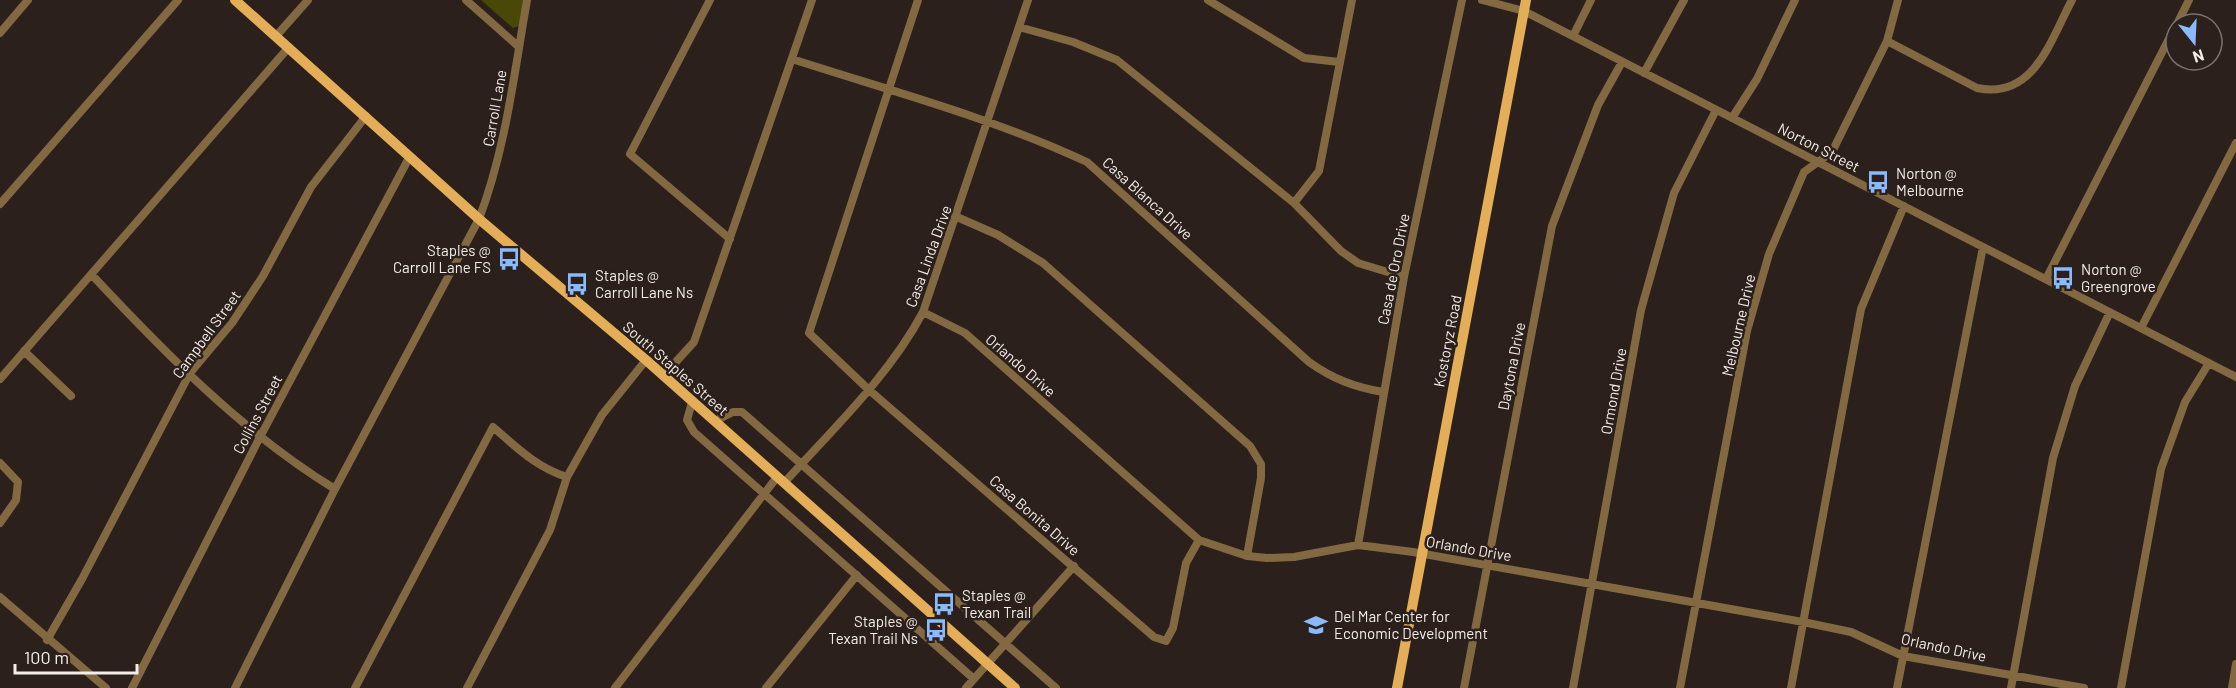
<svg xmlns="http://www.w3.org/2000/svg" width="2236" height="688" font-family="Barlow,sans-serif">
	<style>
		.green { fill: #4a4806 }
		.lines { fill: none; stroke-linecap: round; stroke-linejoin: round }
		.minor { stroke: #826941; stroke-width: 8 }
		.major { stroke: #e4ae58; stroke-width: 10 }
		.labels { text-anchor: middle; dominant-baseline: central; stroke-width: 5; stroke-linejoin: round; paint-order: stroke }
		.street-label { font-size: 15px; fill: #f4ece9; stroke: #2b201b }
		.poi-label { font-size: 15px; fill: #f4ece9; stroke: #2b201b; text-anchor: start }
	</style>
	<rect width="100%" height="100%" fill="#2b201b"/>
	<!-- green -->
	<path class="green" d="M481,0H523L519,26L513,28Z"/>
	<g class="lines">
		<!-- minor -->
		<path class="minor" d="M466,0L519,47
			M710,0L630,154L730,239
			M918,0L809,333L868,389L1154,637L1166,641L1173,628L1186,563L1199,540
			M1208,0L1304,58L1339,62
			M1482,0L1524,11L2236,377
			M2177,24L2189,0
			M1019,27L1073,42L1117,60L1294,203L1341,251L1358,263L1404,277
			M0,33L28,0
			M277,35L308,0
			M1573,36L1591,0
			M1887,41L1977,88C2034,100 2050,41 2072,0
			M792,59C891,91 993,118 1087,162L1309,362C1333,379 1354,387 1383,392
			M1644,73L1684,0
			M1732,118L1757,79L1795,0
			M1294,203L1319,171L1352,0
			M0,204L178,0
			M957,217L998,235L1043,263L1250,446L1261,464V478L1247,556
			M92,275C165,353 243,433 335,489
			M2046,279L2176,25
			M923,312L965,333L1199,540L1247,556L1267,558L1294,557L1358,545L1413,552L1803,622L1851,632L1903,656L2084,688
			M2141,328L2236,143
			M24,351L71,396
			M663,376L694,342L812,0
			M0,379L289,47
			M692,402L687,420L694,432L974,679
			M715,421L733,412H742L1056,688
			M0,463L18,482L16,500L0,523
			M784,483C833,429 889,376 923,312L1028,0
			M1358,545L1404,277L1462,0
			M0,597L106,688
			M47,640L82,579L190,373L232,323L263,276L311,187L366,116
			M132,688L260,437L410,156
			M235,688L335,489L479,219C506,148 514,74 527,0
			M355,688L493,427C516,447 537,468 567,477
			M467,688L550,530L567,477L602,415L646,360
			M615,688L777,477
			M766,688L857,575
			M966,688L1074,566
			M1464,688L1552,226L1598,105L1622,62
			M1573,688L1641,310L1674,193L1716,110
			M1680,688L1747,331L1769,254L1804,172L1832,152L1887,41L1898,0
			M1791,688L1861,309L1904,206
			M1897,688L1983,247
			M2011,688L2053,458L2075,386L2110,312
			M2121,688L2161,469L2185,402L2209,363
			M2232,688L2236,664"/>
		<!-- major -->
		<path class="major" d="M235,0L479,219L646,360L1015,688
			M1397,688L1526,0"/>
	</g>
	<!-- icons -->
	<defs>
		<g id="bus-bare" transform="scale(1.8)"><path d="M-5-6H5V4H4V6H2V4H-2V6H-4V4H-5ZM-3.5-4V0h7V-4ZM-3.5 1.2v1.5H-2V1.2ZM2 1.2v1.5H3.5V1.2Z" fill="#8abafc" stroke="#2b201b" stroke-width="2.5" paint-order="stroke"/></g>
		<g id="university-bare" transform="scale(1.8)"><path d="M0-5L7-2L0 1L-7-2ZM-4 1L0 2.5L4 1V4Q0 6-4 4Z" fill="#8abafc" stroke="#2b201b" stroke-width="2.5" paint-order="stroke"/></g>
	</defs>
	<g fill-rule="evenodd">
		<use href="#bus-bare" x="1878" y="182"/>
		<use href="#bus-bare" x="509" y="259"/>
		<use href="#bus-bare" x="2063" y="278"/>
		<use href="#bus-bare" x="577" y="284"/>
		<use href="#bus-bare" x="944" y="604"/>
		<use href="#university-bare" x="1316" y="625"/>
		<use href="#bus-bare" x="936" y="630"/>
	</g>
	<g class="labels">
		<!-- street labels -->
		<g class="street-label">
			<text transform="translate(494 108) rotate(-80)">Carroll Lane</text>
			<text transform="translate(1819 147) rotate(27)">Norton Street</text>
			<text transform="translate(1148 198) rotate(42)">Casa Blanca Drive</text>
			<text transform="translate(928 256) rotate(-70)">Casa Linda Drive</text>
			<text transform="translate(1393 269) rotate(-79)">Casa de Oro Drive</text>
			<text transform="translate(1738 325) rotate(-77)">Melbourne Drive</text>
			<text transform="translate(206 334) rotate(-54)">Campbell Street</text>
			<text transform="translate(1447 341) rotate(-79)">Kostoryz Road</text>
			<text transform="translate(1021 365) rotate(41)">Orlando Drive</text>
			<text transform="translate(1511 366) rotate(-79)">Daytona Drive</text>
			<text transform="translate(676 368) rotate(41)">South Staples Street</text>
			<text transform="translate(1613 391) rotate(-80)">Ormond Drive</text>
			<text transform="translate(257 414) rotate(-62)">Collins Street</text>
			<text transform="translate(1035 515) rotate(41)">Casa Bonita Drive</text>
			<text transform="translate(1469 548) rotate(10)">Orlando Drive</text>
			<text transform="translate(1944 647) rotate(12)">Orlando Drive</text>
		</g>
		<!-- poi labels -->
		<g class="poi-label">
			<text x="1896" y="173">Norton @<tspan x="1896" dy="17">Melbourne</tspan></text>
			<text x="491" y="250" text-anchor="end">Staples @<tspan x="491" dy="17">Carroll Lane FS</tspan></text>
			<text x="2081" y="269">Norton @<tspan x="2081" dy="17">Greengrove</tspan></text>
			<text x="595" y="275">Staples @<tspan x="595" dy="17">Carroll Lane Ns</tspan></text>
			<text x="962" y="595">Staples @<tspan x="962" dy="17">Texan Trail</tspan></text>
			<text x="1334" y="616">Del Mar Center for<tspan x="1334" dy="17">Economic Development</tspan></text>
			<text x="918" y="621" text-anchor="end">Staples @<tspan x="918" dy="17">Texan Trail Ns</tspan></text>
		</g>
	</g>
	<!-- north arrow -->
	<g transform="translate(2194 42) rotate(162)"><circle r="28" fill="#2b201b" stroke="#7b726d" stroke-width="1.5"/>
	<path d="M0-4.5L10 22L0 15L-10 22Z" fill="#8abafc"/>
	<text y="-9" font-size="16" font-weight="bold" text-anchor="middle" fill="#f4ece9">N</text>
	</g>
	<!-- scale -->
	<path d="M15 664v9h122v-9" fill="none" stroke="#f4ece9" stroke-width="3"/>
	<text x="24" y="664" font-size="18" fill="#f4ece9" stroke="#2b201b" stroke-width="4.5" paint-order="stroke">100 m</text>
</svg>
